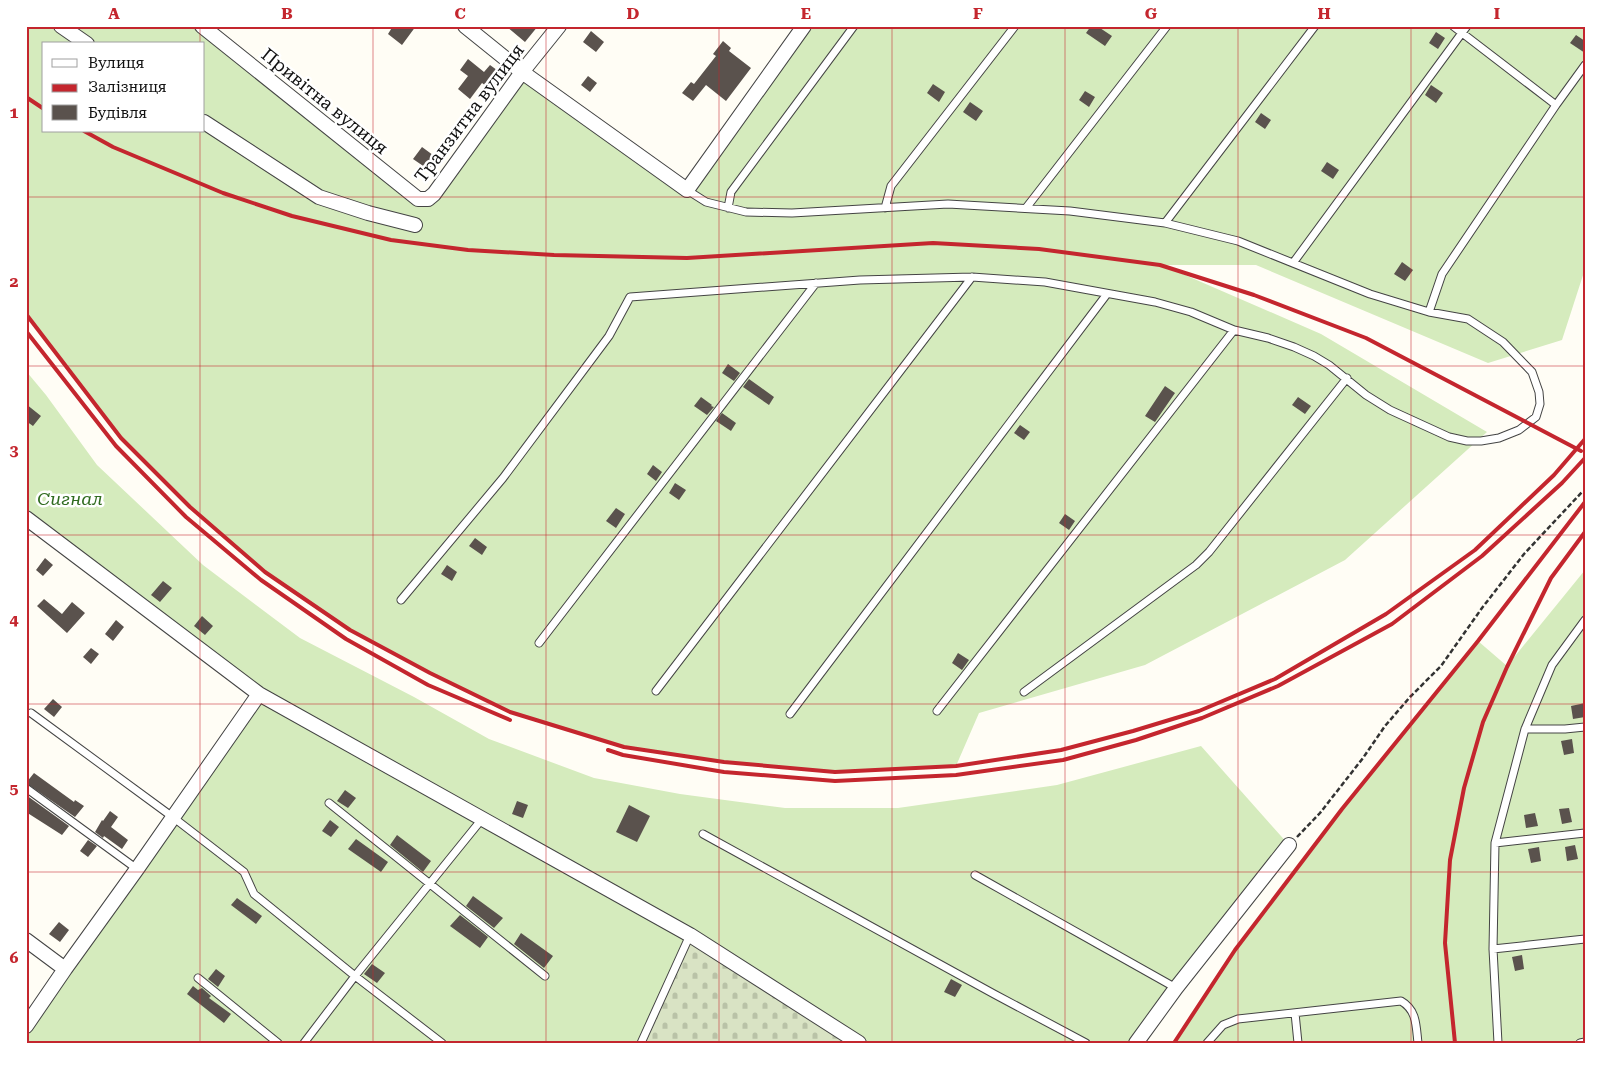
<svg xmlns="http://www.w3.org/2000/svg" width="1611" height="1069" font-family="'Roboto Serif',serif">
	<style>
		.cemetery { fill: url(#cemetery-stones) }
		.garden { fill: #d5ebbd; fill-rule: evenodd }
		.building { fill: #5a524d }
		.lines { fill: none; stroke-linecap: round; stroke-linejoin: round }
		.lane-casing { stroke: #444; stroke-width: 9 }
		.street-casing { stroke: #444; stroke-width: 16 }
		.path { stroke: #333; stroke-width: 2.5; stroke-dasharray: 5 2.5; stroke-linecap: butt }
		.lane { stroke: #fff; stroke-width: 7 }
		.street { stroke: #fff; stroke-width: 14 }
		.rail { stroke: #c4262e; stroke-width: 4 }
		.grid { fill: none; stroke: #c4262e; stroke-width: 1; stroke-opacity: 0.55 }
		.labels { text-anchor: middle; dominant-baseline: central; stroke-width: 5; stroke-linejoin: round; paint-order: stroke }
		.street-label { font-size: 18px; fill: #111; stroke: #fff }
		.park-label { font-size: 18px; font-style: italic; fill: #2f6b1f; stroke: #fff }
		.neatline { fill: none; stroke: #c4262e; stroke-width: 2 }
		.grid-label { font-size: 16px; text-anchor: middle; font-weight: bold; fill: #c4262e }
	</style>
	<defs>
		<pattern id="cemetery-stones" width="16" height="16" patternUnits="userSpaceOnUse" patternTransform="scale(1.25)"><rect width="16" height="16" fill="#d9e3c4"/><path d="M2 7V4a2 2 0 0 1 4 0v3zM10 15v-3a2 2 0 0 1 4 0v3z" fill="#b9c2a7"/></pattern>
	</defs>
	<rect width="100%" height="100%" fill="#fffdf5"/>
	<!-- cemetery -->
	<path class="cemetery" d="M690,935L859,1043H641Z"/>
	<!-- garden -->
	<path class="garden" d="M26,26H202L428,199L522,72L687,190L804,26H1585V269L1562,340L1488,363L1256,265H1162L1321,334L1487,432L1345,560L1145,665L979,713L956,766L835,772L724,762L624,747L510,712L430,673L350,630L265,572L190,507L121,438L26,314ZM44,44H204V131H44Z
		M26,371L46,395L97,465L203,565L300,638L414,697L489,739L594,778L680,794L785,808H898L1057,785L1201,746L1289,845L1136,1043H859L690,935L641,1043H26V1026L259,694L26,518Z
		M1585,570V1043H1175L1235,950L1342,809L1478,641L1507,666Z"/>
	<!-- building -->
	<path class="building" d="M393,26H416L402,45L388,34Z
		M506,26H538L525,42Z
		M1091,26H1097L1112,36L1105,46L1086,33Z
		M591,31L604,42L596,52L583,42Z
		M1436,32L1445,38L1438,49L1429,43Z
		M1576,35L1585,41V53L1570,43Z
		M723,41L731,48L729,51L751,68L726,101L706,85L693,101L682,93L691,82L694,84L716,56L713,54Z
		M468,59L484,72L490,65L505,76L493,91L482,83L470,99L458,89L468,76L460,70Z
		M588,76L597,83L590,92L581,85Z
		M933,84L945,92L939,102L927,93Z
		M1431,85L1443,93L1436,103L1425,95Z
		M1085,91L1095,97L1089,107L1079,100Z
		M970,102L983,111L976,121L963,112Z
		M1261,113L1271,120L1265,129L1255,122Z
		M422,147L437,158L429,170L413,159Z
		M1327,162L1339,170L1333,179L1321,171Z
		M1402,262L1413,270L1405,281L1394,274Z
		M728,364L740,373L734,381L722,373Z
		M749,379L774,397L769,405L743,387Z
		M1165,386L1175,393L1155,422L1145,416Z
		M701,397L712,405L711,406L714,407L707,415L694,406Z
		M1298,397L1311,406L1305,414L1292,405Z
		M26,404L41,416L33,426L26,421Z
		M722,413L736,423L731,431L716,421Z
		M1020,425L1030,432L1024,440L1014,433Z
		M653,465L662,472L656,481L647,474Z
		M675,483L686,490L679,500L669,493Z
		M616,508L625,514L616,528L606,521Z
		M1065,514L1075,521L1069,530L1059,523Z
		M475,538L487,547L482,555L469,546Z
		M45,558L53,565L43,576L36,570Z
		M447,565L457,572L452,581L441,574Z
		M163,581L172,588L160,602L151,595Z
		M44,599L62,614L72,602L85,613L67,633L37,606Z
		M202,616L213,626L205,635L194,626Z
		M116,620L124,627L113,641L105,634Z
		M91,648L99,654L91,664L83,657Z
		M958,653L969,660L962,670L952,663Z
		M53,699L62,707L54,717L44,709Z
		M1585,703V717L1573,719L1571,706Z
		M1572,739L1574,753L1564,755L1561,741Z
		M34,773L74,802L75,800L84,806L75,817L26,783Z
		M345,790L356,798L348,808L337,801Z
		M26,795L69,826L62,835L26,812Z
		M517,801L528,805L523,818L512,814Z
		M629,805L650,816L637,842L616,832Z
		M1569,808L1572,822L1562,824L1559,809Z
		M110,811L118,817L111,827L128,840L122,849L104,836L103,838L95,832L102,820L103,821Z
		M1535,813L1538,826L1526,828L1524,815Z
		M330,820L339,827L331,837L322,831Z
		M397,835L431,861L423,872L390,845Z
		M356,839L388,862L381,872L348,849Z
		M88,840L97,846L88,857L80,851Z
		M1575,845L1578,859L1567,861L1565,847Z
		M1539,847L1541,861L1531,863L1528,849Z
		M473,896L503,918L494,928L466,906Z
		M237,898L262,916L256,924L231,905Z
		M460,915L488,937L480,948L450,926Z
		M59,922L69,930L60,942L49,934Z
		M521,933L553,956L544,968L514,944Z
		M1522,955L1524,969L1515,971L1512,957Z
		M372,964L385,973L377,983L364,974Z
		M216,969L225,976L218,987L208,979Z
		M951,979L962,985L955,997L944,992Z
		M193,986L198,990L202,988L211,996L209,998L231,1014L224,1023L187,994Z"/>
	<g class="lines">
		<!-- lane casing -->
		<g class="lane-casing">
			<path id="lane" d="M1453,26L1556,105
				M728,208L731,192L854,26
				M885,208L891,186L1015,26
				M1026,208L1167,26
				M1165,223L1315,26
				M1293,263L1467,26
				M1429,312L1442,274L1556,105L1585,65
				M401,600L503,478L609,336L630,297L860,280L972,277L1045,282L1155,302L1191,312L1234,330L1268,338L1294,347L1314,356L1329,365L1366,395L1390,410L1449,437L1467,441H1481L1499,438L1519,430L1536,417L1540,404L1539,392L1532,372L1503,342L1468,319L1429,312L1370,294L1238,241L1165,223L1070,211L948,204L792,213L746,212L706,202L687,190
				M539,643L816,283
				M656,691L972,277
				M1024,692L1196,565L1209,552L1347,378
				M937,711L1234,330
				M31,713L174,818L244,872L254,894L355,976L442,1043
				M790,714L1107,294
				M1525,729H1565L1585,727
				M26,788L137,869
				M329,803L545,976
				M703,834L994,994L1086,1043
				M1495,843L1585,833
				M975,875L1176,988
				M1493,949L1585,939
				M198,978L278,1043
				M1295,1013L1298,1043
				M304,1043L355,976L482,819
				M641,1043L690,935
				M1207,1043L1223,1025L1238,1019L1401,1001C1417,1010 1416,1026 1418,1043
				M1498,1043L1493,949L1495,843L1525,729L1552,665L1585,620
				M1580,1043L1585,1042"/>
		</g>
		<!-- street casing -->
		<g class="street-casing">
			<path id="street" d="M61,26L87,44
				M202,26L418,199H428L434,194L522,72L559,26
				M465,26L522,72L687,190L804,26
				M204,122L319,197L368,213L415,225
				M26,518L259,694L690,935L859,1043
				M26,940L65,969
				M26,1026L65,969L137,869L259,694
				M1136,1043L1176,988L1289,845"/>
		</g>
		<!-- path -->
		<path class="path" d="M1297,837L1320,813L1363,758L1385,726L1410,697L1441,666L1482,608L1524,554L1582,492"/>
		<!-- lane -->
		<use href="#lane" class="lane"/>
		<!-- street -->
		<use href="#street" class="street"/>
		<!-- rail -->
		<path class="rail" d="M26,97L44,109
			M84,131L113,147L223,193L292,216L391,240L468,250L554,255L687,258L933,243L1039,249L1160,265L1254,295L1366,338L1581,451
			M26,314L121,438L190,507L265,572L350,630L430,673L510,712L624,747L724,762L835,772L956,766L1061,750L1133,731L1199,711L1275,679L1386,614L1475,550L1554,475L1585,439
			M26,331L116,446L186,517L261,580L346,639L428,685L510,720
			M608,750L623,755L724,772L835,781L956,775L1063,760L1136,740L1202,718L1278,686L1392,624L1482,556L1562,483L1585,458
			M1174,1043L1235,950L1342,809L1478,641L1585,502
			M1455,1043L1445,943L1450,860L1464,788L1483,722L1507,667L1551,578L1585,532"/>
	</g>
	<!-- grid -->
	<path class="grid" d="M200,26V44M373,26V1043M546,26V1043M719,26V1043M892,26V1043M1065,26V1043M1238,26V1043M1411,26V1043M200,131V1043M26,197H1585M26,366H1585M26,535H1585M26,704H1585M26,872H1585"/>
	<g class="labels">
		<!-- street labels -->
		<g class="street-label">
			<text transform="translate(325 101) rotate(39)">Привітна вулиця</text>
			<text transform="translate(469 113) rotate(-53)">Транзитна вулиця</text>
		</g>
		<!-- park labels -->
		<g class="park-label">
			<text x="70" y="498">Сигнал</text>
		</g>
	</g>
	<!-- border -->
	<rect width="1611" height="1069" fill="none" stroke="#ffffff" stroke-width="55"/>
	<!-- legend -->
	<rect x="42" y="42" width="162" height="90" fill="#ffffff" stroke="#a0a0a0"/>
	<rect x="52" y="59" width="25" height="8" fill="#ffffff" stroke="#a0a0a0"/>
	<text x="88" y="68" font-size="15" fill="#111111">Вулиця</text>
	<rect x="52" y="84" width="25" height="8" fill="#c4262e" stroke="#a0a0a0"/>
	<text x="88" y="92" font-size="15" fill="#111111">Залізниця</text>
	<rect x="52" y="105" width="25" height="15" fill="#5a524d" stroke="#a0a0a0"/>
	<text x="88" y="118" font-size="15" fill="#111111">Будівля</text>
	<rect x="28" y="28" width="1556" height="1014" class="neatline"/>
	<g class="grid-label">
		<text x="114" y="19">A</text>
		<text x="287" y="19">B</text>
		<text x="460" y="19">C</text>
		<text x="633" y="19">D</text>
		<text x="806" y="19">E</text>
		<text x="978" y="19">F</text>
		<text x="1151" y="19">G</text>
		<text x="1324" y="19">H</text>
		<text x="1497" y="19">I</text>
		<text x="14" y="118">1</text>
		<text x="14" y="287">2</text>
		<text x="14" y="456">3</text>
		<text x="14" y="625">4</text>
		<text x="14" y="794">5</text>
		<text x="14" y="963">6</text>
	</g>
</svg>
